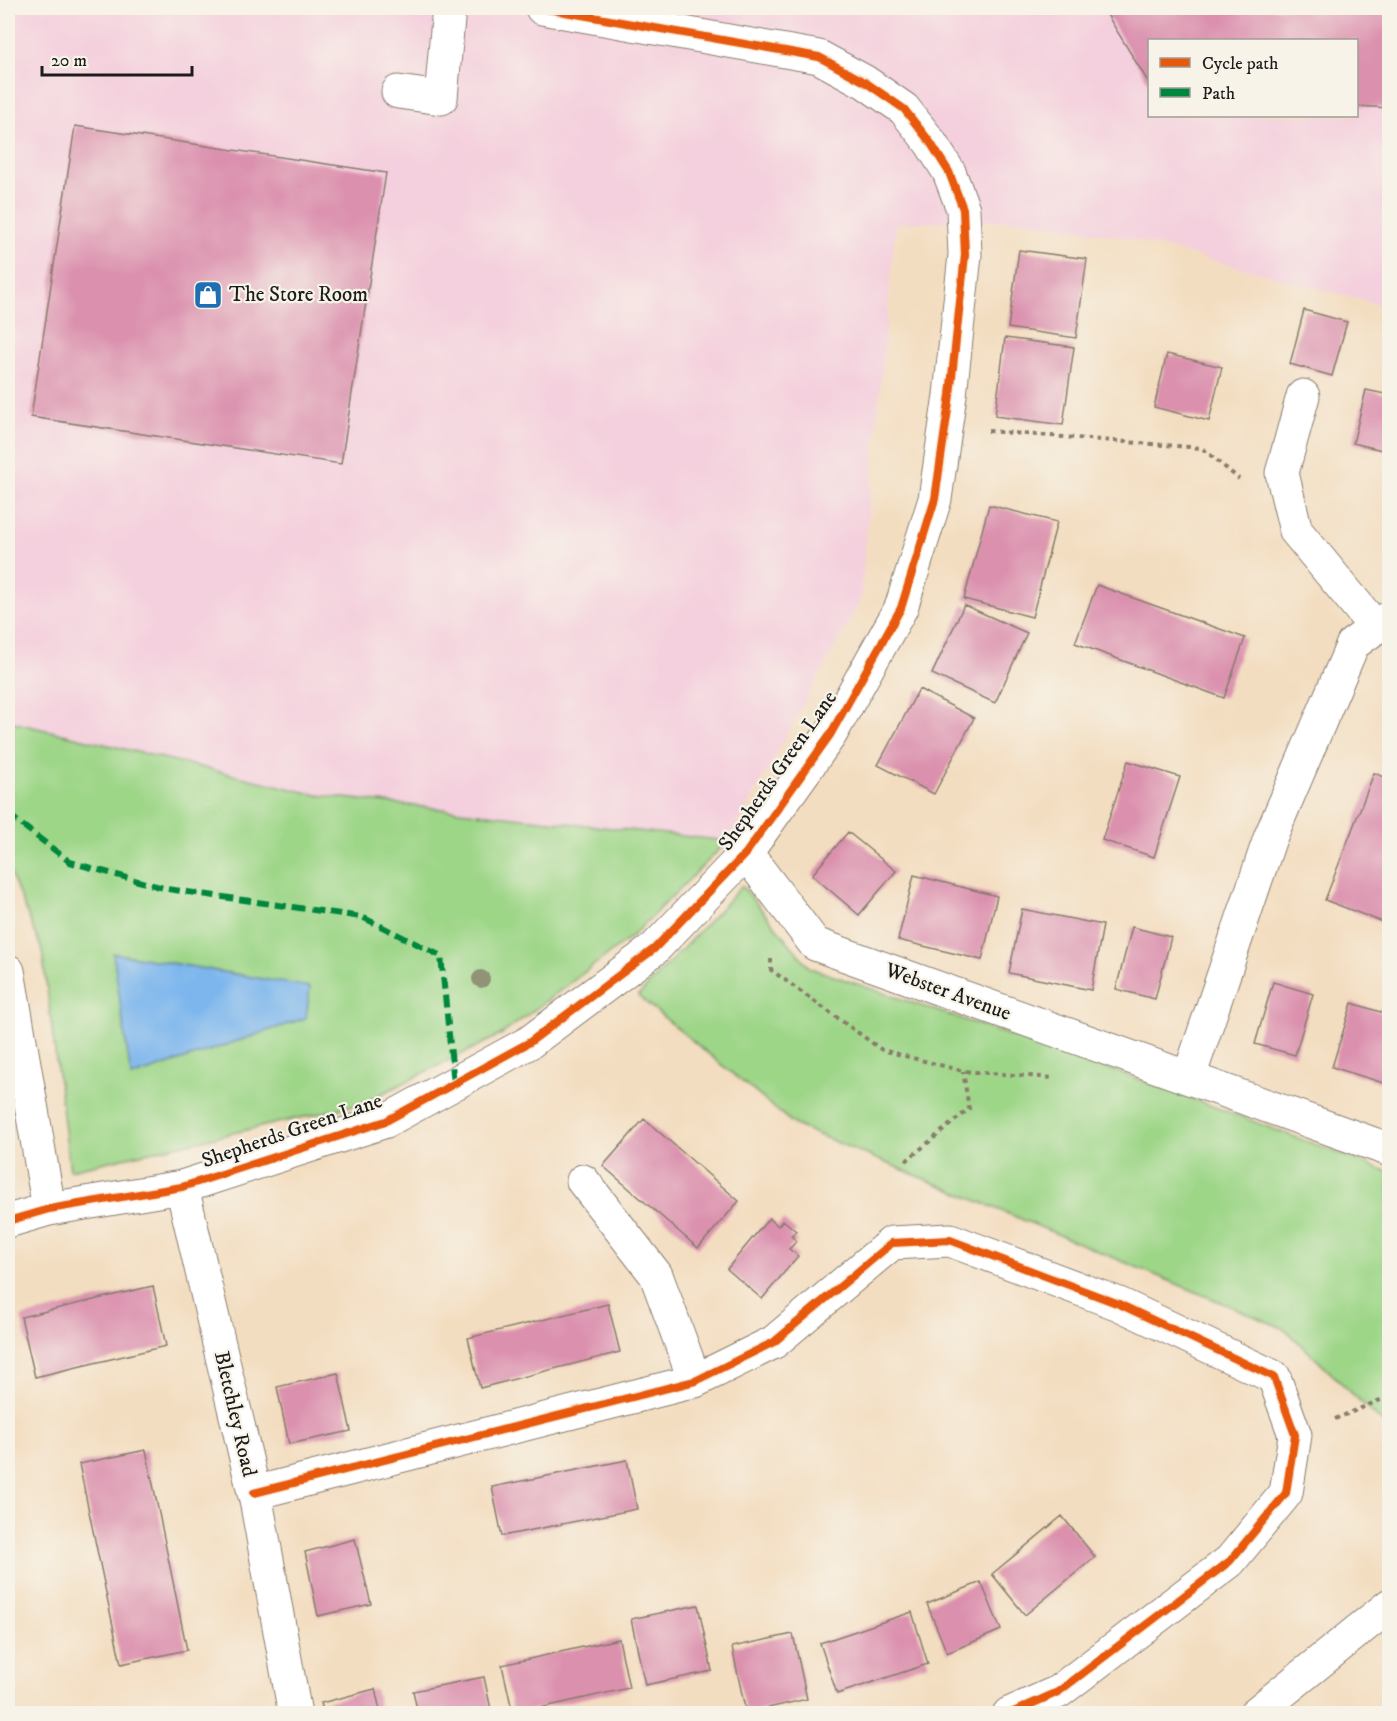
<svg xmlns="http://www.w3.org/2000/svg" width="1397" height="1721" font-family="'IM FELL DW Pica',serif">
	<style>
		.built { fill: #f4cfdd; fill-rule: evenodd }
		.green { fill: #9ed688; stroke: #5d7952; stroke-width: 1.5 }
		.water { fill: #7cb6ed; stroke: #4c6984; stroke-width: 1.5 }
		.building { fill: #db91ae }
		.lines { fill: none; stroke-linecap: round; stroke-linejoin: round }
		.minor-casing { stroke: #887c6e; stroke-width: 35 }
		.path { stroke: #887c6e; stroke-width: 4; stroke-dasharray: 4.5 4.5; stroke-linecap: butt }
		.minor { stroke: #fff; stroke-width: 33 }
		.quiet { stroke: #00873e; stroke-width: 6; stroke-dasharray: 12 6; stroke-linecap: butt }
		.cycleway-casing { stroke: #f7f3e8; stroke-width: 11 }
		.cycleway { stroke: #e8590c; stroke-width: 8 }
		.tree { fill: #929277 }
		.labels { text-anchor: middle; dominant-baseline: central; stroke-width: 4.5; stroke-linejoin: round; paint-order: stroke }
		.poi-label { font-size: 21px; fill: #1c1c1c; stroke: #f7f3e8; text-anchor: start }
		.street-label { font-size: 21px; fill: #1c1c1c; stroke: #f7f3e8 }
	</style>
	<rect width="100%" height="100%" fill="#f7f3e8"/>
	<filter id="ink" filterUnits="userSpaceOnUse"><feTurbulence type="fractalNoise" baseFrequency=".0167" numOctaves="2"/><feDisplacementMap in="SourceGraphic" scale="12" xChannelSelector="R" yChannelSelector="G"/><feConvolveMatrix kernelMatrix="1 2 1 2 8 2 1 2 1" color-interpolation-filters="sRGB"/></filter>
	<filter id="wash" filterUnits="userSpaceOnUse"><feTurbulence type="fractalNoise" baseFrequency=".008" numOctaves="4" result="noise"/><feDisplacementMap in="SourceGraphic" scale="24" xChannelSelector="R" yChannelSelector="G"/><feGaussianBlur stdDeviation="1.35" result="paint"/><feColorMatrix in="noise" values="0 0 0 0 0 0 0 0 0 0 0 0 0 0 0 0 0 1.4 0 .05"/><feComposite in="paint" operator="in"/></filter>
	<g filter="url(#wash)">
		<rect width="100%" height="100%" fill="#f3ddc0"/>
		<!-- built -->
		<path class="built" d="M8,8H1389V307L1124,237L1021,220L896,223L860,602L728,841L317,795L8,727ZM1150,40H1356V116H1150Z"/>
		<!-- green -->
		<path class="green" d="M8,721L317,795L728,841L630,938L502,1034L361,1104L70,1170L42,950L10,872L8,869Z
			M742,886L810,968L1153,1084L1389,1172V1429L1285,1329L795,1125L638,996Z"/>
		<!-- water -->
		<path class="water" d="M113,953L310,987L306,1018L131,1077Z"/>
		<g id="blocks">
			<!-- building -->
			<path class="building" d="M1103,8H1390V108L1356,106V40H1150V85Z
				M75,126L386,173L341,464L31,417Z
				M1019,250L1087,259L1076,338L1008,328Z
				M1304,310L1347,322L1332,376L1290,364Z
				M1005,338L1074,347L1063,425L995,416Z
				M1167,354L1222,367L1209,421L1154,407Z
				M1366,390L1390,395V452L1353,443Z
				M989,505L1057,522L1032,617L964,599Z
				M1097,585L1245,638L1224,698L1075,643Z
				M964,605L1027,633L995,703L932,674Z
				M919,689L974,718L934,794L878,765Z
				M1128,761L1180,777L1154,857L1102,840Z
				M1374,773L1390,779V925L1325,900Z
				M848,832L896,871L859,915L812,875Z
				M914,875L997,896L982,960L898,940Z
				M1022,909L1103,925L1091,990L1009,973Z
				M1132,927L1171,937L1155,999L1116,989Z
				M1273,982L1313,994L1295,1055L1255,1044Z
				M1352,1003L1390,1015V1085L1332,1067Z
				M644,1119L739,1201L698,1248L603,1166Z
				M769,1218L778,1226L783,1220L796,1231L791,1236L797,1241L789,1249L798,1256L762,1299L727,1269Z
				M153,1286L166,1346L35,1377L21,1317Z
				M608,1304L620,1352L480,1388L468,1338Z
				M338,1373L351,1431L289,1444L277,1387Z
				M146,1450L187,1650L121,1664L79,1464Z
				M627,1460L637,1509L502,1536L492,1487Z
				M1062,1516L1095,1557L1025,1615L992,1574Z
				M355,1539L371,1604L318,1616L305,1552Z
				M981,1582L1001,1630L947,1653L927,1604Z
				M698,1605L712,1671L645,1685L631,1619Z
				M912,1612L928,1664L837,1694L820,1643Z
				M793,1634L807,1699L746,1713L732,1647Z
				M619,1639L629,1688L513,1714L502,1665Z
				M484,1677L492,1714H418L413,1691Z
				M375,1689L381,1714H324L321,1703Z"/>
		</g>
	</g>
	<g filter="url(#ink)">
		<use href="#blocks" fill-opacity="0" stroke="#887c6e" stroke-width="1.5"/>
		<g class="lines">
			<!-- minor casing -->
			<g class="minor-casing">
				<path id="minor" d="M398,92L441,98L449,8
					M1303,396L1282,473L1296,531L1375,627
					M746,853L815,944L1390,1150
					M8,971L49,1209
					M1189,1077L1270,838L1353,644L1390,617
					M583,1181L656,1275L695,1381
					M182,1187L257,1505L295,1714
					M8,1221L49,1209L182,1187L386,1121L530,1042L654,949L746,853L830,735L901,608L935,499L950,395L965,255L963,209L949,172L930,142L904,109L865,82L819,57L542,8
					M254,1493L695,1381L774,1342L892,1243L950,1240L1119,1304L1274,1377L1295,1435L1286,1493L1230,1561L1058,1692L1009,1714
					M1255,1714L1390,1605"/>
			</g>
			<!-- path -->
			<path class="path" d="M988,431L1202,448L1239,479
				M771,959V970L882,1050L963,1071L1054,1078
				M906,1161L969,1109L963,1071
				M1335,1419L1390,1396"/>
			<!-- minor -->
			<use href="#minor" class="minor"/>
			<!-- quiet -->
			<path class="quiet" d="M8,814L70,862L167,889L362,917L441,956L454,1084"/>
			<!-- cycleway casing -->
			<g class="cycleway-casing">
				<path id="cycleway" d="M8,1221L49,1209L182,1187L386,1121L530,1042L654,949L746,853L830,735L901,608L935,499L950,395L965,255L963,209L949,172L930,142L904,109L865,82L819,57L542,8
					M254,1493L695,1381L774,1342L892,1243L950,1240L1119,1304L1274,1377L1295,1435L1286,1493L1230,1561L1058,1692L1009,1714"/>
			</g>
			<!-- cycleway -->
			<use href="#cycleway" class="cycleway"/>
		</g>
		<!-- trees -->
		<circle class="tree" cx="481" cy="979" r="9"/>
	</g>
	<!-- icons -->
	<defs>
		<g id="shop-square" transform="scale(1.5)"><rect x="-9" y="-9" width="18" height="18" rx="4" fill="#1f6fb2" stroke="#f7f3e8"/><path d="M-5-2.5h2.3a2.7 3.5 0 0 1 5.4 0H5L5.5 6h-11ZM-1.5-2.5h3a1.5 2.3 0 0 0-3 0Z" fill="#fff"/></g>
	</defs>
	<g fill-rule="evenodd">
		<use href="#shop-square" x="208" y="295"/>
	</g>
	<g class="labels">
		<!-- poi labels -->
		<g class="poi-label">
			<text x="229" y="295">The Store Room</text>
		</g>
		<!-- street labels -->
		<g class="street-label">
			<text transform="translate(778 771) rotate(-55)">Shepherds Green Lane</text>
			<text transform="translate(948 992) rotate(20)">Webster Avenue</text>
			<text transform="translate(292 1131) rotate(-19)">Shepherds Green Lane</text>
			<text transform="translate(235 1414) rotate(77)">Bletchley Road</text>
		</g>
	</g>
	<!-- margin -->
	<rect width="1397" height="1721" fill="none" stroke="#f7f3e8" stroke-width="30"/>
	<!-- legend -->
	<rect x="1148" y="39" width="210" height="78" fill="#f7f3e8" stroke="#9f9d96" stroke-width="1.5"/>
	<rect x="1160" y="58" width="30" height="9" fill="#e8590c" stroke="#9f9d96" stroke-width="1.5"/>
	<text x="1202" y="69" font-size="18" fill="#1c1c1c">Cycle path</text>
	<rect x="1160" y="88" width="30" height="9" fill="#00873e" stroke="#9f9d96" stroke-width="1.5"/>
	<text x="1202" y="99" font-size="18" fill="#1c1c1c">Path</text>
	<!-- scale -->
	<path d="M42 66v9h150v-9" fill="none" stroke="#1c1c1c" stroke-width="3"/>
	<text x="51" y="66" font-size="18" fill="#1c1c1c" stroke="#f7f3e8" stroke-width="4.5" paint-order="stroke">20 m</text>
</svg>
